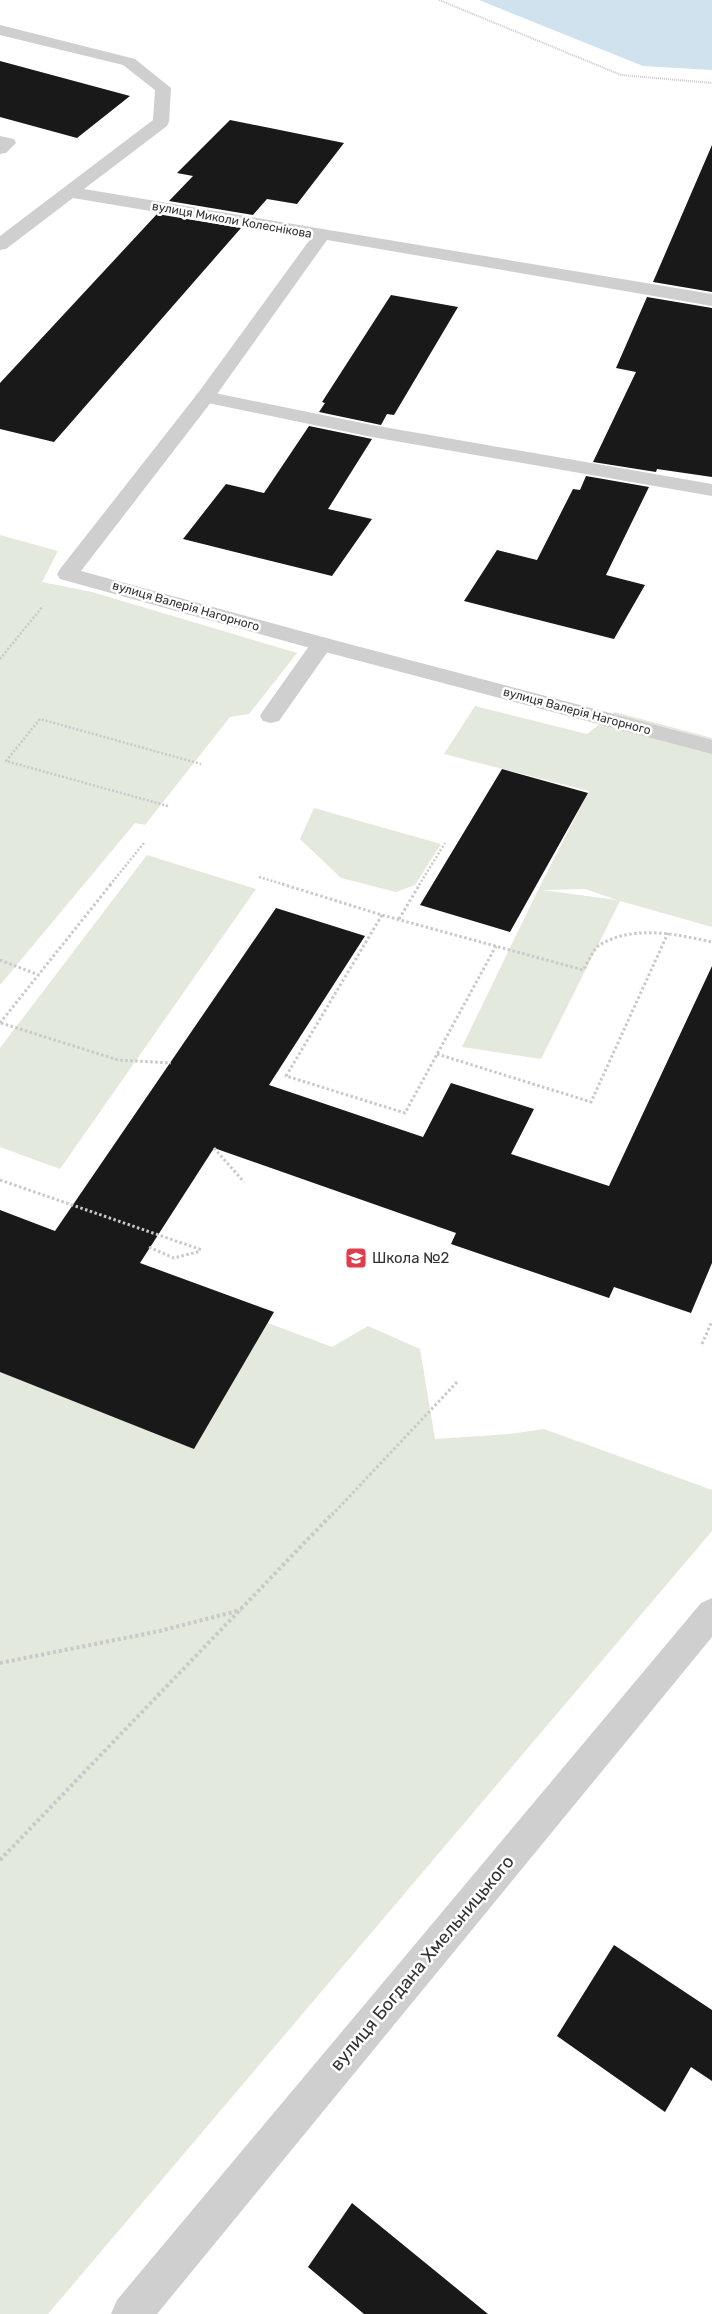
<svg xmlns="http://www.w3.org/2000/svg" width="712" height="2314" font-family="Rubik,sans-serif">
	<style>
		.green { fill: #e3e9dc; fill-rule: evenodd }
		.water { fill: #cfe2ed }
		.building { fill: #191919 }
		.lines { fill: none; stroke-linecap: round; stroke-linejoin: round }
		.path-far3 { stroke: #c9c9c9; stroke-width: 2; stroke-dasharray: 1 1; stroke-linecap: butt }
		.path-far2 { stroke: #c9c9c9; stroke-width: 2.5; stroke-dasharray: 2 2; stroke-linecap: butt }
		.path-far1 { stroke: #c9c9c9; stroke-width: 3; stroke-dasharray: 2.5 2.5; stroke-linecap: butt }
		.path { stroke: #c9c9c9; stroke-width: 4; stroke-dasharray: 3 3; stroke-linecap: butt }
		.lane { fill: #cfcfcf; fill-rule: evenodd }
		.street { fill: #cfcfcf; fill-rule: evenodd }
		.labels { text-anchor: middle; dominant-baseline: central; stroke-width: 5; stroke-linejoin: round; paint-order: stroke }
		.far-street-label { font-size: 12px; fill: #323232; stroke: #fff }
		.poi-label { font-size: 15px; fill: #323232; stroke: #fff; text-anchor: start }
		.near-street-label { font-size: 18px; fill: #323232; stroke: #fff }
	</style>
	<rect width="100%" height="100%" fill="#fff"/>
	<!-- green -->
	<path class="green" d="M0,535L58,551L42,582L92,592L297,653L249,714L230,717L145,825L135,823L0,985Z
		M475,706L587,734L615,712L712,738V927L620,901L541,1059L462,1047L538,890L589,791L444,754ZM585,889L617,900L542,890H543Z
		M314,808L441,844L415,885L396,892L341,878L300,839Z
		M147,855L256,889L60,1169L0,1147V1048Z
		M0,1222L332,1347L368,1326L420,1349L435,1439L510,1434L544,1429L712,1490V1531L48,2314H0Z"/>
	<!-- water -->
	<path class="water" d="M479,0H712V70L643,66Z"/>
	<!-- building -->
	<path class="building" d="M0,61L130,96L77,138L0,117Z
		M230,120L344,143L297,204L267,199L253,215L169,201L193,176L177,173Z
		M712,145V292L653,282Z
		M157,214L241,228L54,442L0,429V383Z
		M391,295L458,307L394,415L387,414L381,425L319,412L325,403L322,402Z
		M647,297L712,308V477L657,469L656,472L593,462L636,372L616,368Z
		M309,426L372,439L328,509L372,519L332,576L183,539L226,484L264,493Z
		M586,476L649,487L606,575L645,585L614,639L464,601L497,550L537,560L573,489L580,490Z
		M502,769L588,793L510,932L420,905Z
		M276,908L365,936L269,1085L423,1137L451,1083L534,1109L511,1154L609,1186L712,966V1263L691,1313L614,1287L609,1298L451,1244L456,1233L214,1148L140,1263L274,1312L194,1449L0,1372V1210L55,1231Z
		M614,1945L712,2010V2081L691,2067L665,2112L557,2036Z
		M352,2203L488,2314H364L308,2267Z"/>
	<g class="lines">
		<!-- path-far3 -->
		<path class="path-far3" d="M439,0L621,75L712,83"/>
		<!-- path-far2 -->
		<path class="path-far2" d="M0,659L43,606
			M168,806L6,761L40,719L201,764
			M259,877L286,885
			M110,885L144,843
			M419,885L445,843"/>
		<!-- path-far1 -->
		<path class="path-far1" d="M282,884L382,915L583,970C588,963 593,948 601,944C635,925 676,934 712,942
			M382,915L286,1076L405,1113L496,946
			M399,919L420,884
			M0,960L39,975
			M0,1023L111,884
			M1,1023L118,1060L171,1063
			M437,1054L591,1102L668,933
			M214,1148L244,1182
			M0,1180L202,1250
			M149,1247L174,1258L201,1251
			M702,1344L712,1321
			M332,1515L458,1381"/>
		<!-- path -->
		<path class="path" d="M0,1663L160,1631L241,1610
			M0,1860L333,1513"/>
		<!-- lane -->
		<path class="lane" d="M0,136L14,139L16,143L6,153L0,154Z
			M205,391L372,425L712,484V496L372,437L198,401L195,397L198,393Z
			M322,637L330,639L333,644L279,721L271,723L263,721L260,716L263,711L314,639Z"/>
		<!-- street -->
		<path class="street" d="M0,25L135,59L171,88L169,122L167,126L84,189L712,294V306L327,240L212,401L81,571L330,639L712,740V754L314,649L60,579L57,574L60,569L198,393L311,238L73,198L6,249L0,250V236L153,120L155,90L123,65L0,35Z
			M712,1598V1637L157,2314H111L117,2300L701,1603Z"/>
	</g>
	<!-- icons -->
	<defs>
		<g id="school-square" transform="scale(1.125)"><rect x="-9" y="-9" width="18" height="18" rx="4" fill="#e03d4c" stroke="#fff"/><path d="M0-5L7-2L0 1L-7-2ZM-4 1L0 2.5L4 1V4Q0 6-4 4Z" fill="#fff"/></g>
	</defs>
	<g fill-rule="evenodd">
		<use href="#school-square" x="356" y="1258"/>
	</g>
	<g class="labels">
		<!-- far-street labels -->
		<g class="far-street-label">
			<text transform="translate(232 220) rotate(10)">вулиця Миколи Колеснікова</text>
			<text transform="translate(186 606) rotate(16)">вулиця Валерія Нагорного</text>
			<text transform="translate(577 711) rotate(15)">вулиця Валерія Нагорного</text>
		</g>
		<!-- poi labels -->
		<g class="poi-label">
			<text x="372" y="1258">Школа №2</text>
		</g>
		<!-- near-street labels -->
		<g class="near-street-label">
			<text transform="translate(422 1963) rotate(-50)">вулиця Богдана Хмельницького</text>
		</g>
	</g>
</svg>
